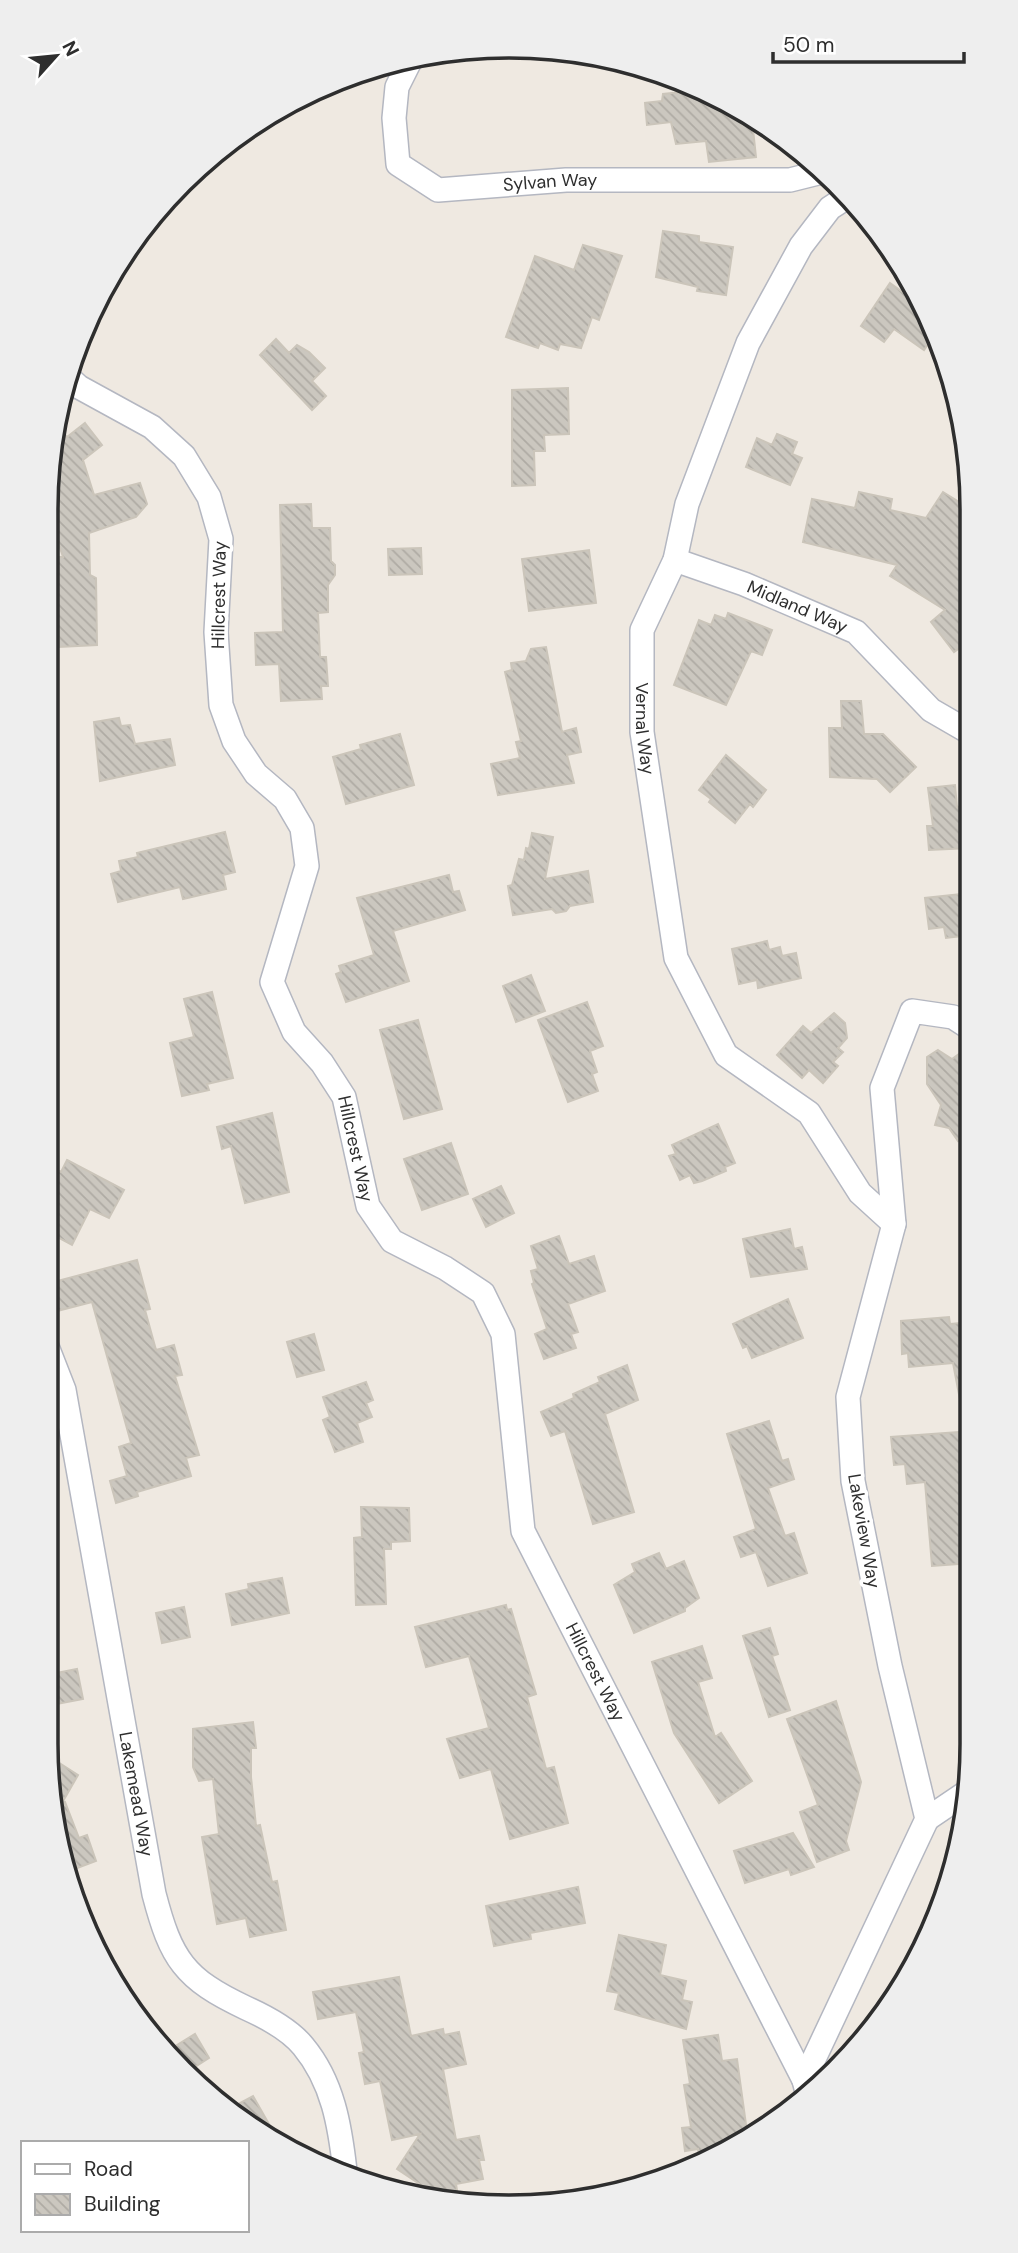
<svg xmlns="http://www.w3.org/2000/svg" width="1018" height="2253" font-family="'DM Sans',sans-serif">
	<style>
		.building { fill: url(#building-back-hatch); stroke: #cbc5ba; stroke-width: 2 }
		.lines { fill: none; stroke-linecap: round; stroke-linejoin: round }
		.street-casing { stroke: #b4b7c1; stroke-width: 26 }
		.street { stroke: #fff; stroke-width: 23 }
		.labels { text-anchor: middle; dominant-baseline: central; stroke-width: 7; stroke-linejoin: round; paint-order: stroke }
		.street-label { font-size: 18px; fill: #2e2e2e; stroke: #fff }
		.rim { fill: none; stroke: #2e2e2e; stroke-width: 3.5 }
	</style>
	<defs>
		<pattern id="building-back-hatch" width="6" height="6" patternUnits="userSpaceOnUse" patternTransform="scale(1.75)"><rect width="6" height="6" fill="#cbc7bf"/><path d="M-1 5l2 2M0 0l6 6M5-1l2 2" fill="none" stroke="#afaba4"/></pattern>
	</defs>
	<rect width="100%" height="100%" fill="#efe9e1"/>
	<!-- building -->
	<path class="building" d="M682,92L700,93L752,120L756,157L709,162L706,141L676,144L671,122L647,125L645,103L662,101L663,94Z
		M663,231L699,236V242L733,247L726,295L697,291L698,287L656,277Z
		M583,245L622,256L599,320L592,317L581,348L560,344L558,350L540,343L538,348L506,337L535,256L574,270Z
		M890,283L922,306L937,331L924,350L894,329L884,342L861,326Z
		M276,339L289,353L297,345L309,352L325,368L312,381L326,396L312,410L260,355Z
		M568,388L569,434L544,435L545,451H534L535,485L512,486V390Z
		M85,423L102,445L83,460L94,495L140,483L147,504L136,517L89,533L90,575L96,578L97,645L59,647L55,557H63L46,506L59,427L67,437Z
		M777,434L797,442L792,454L802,458L790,485L746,467L757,438L772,445Z
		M859,492L892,499L890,510L926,518L943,492L969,508V641L954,652L931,622L945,610L890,576L897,565L803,542L812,499L855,508Z
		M311,504L312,528H330L331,561L335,565V575L328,585V612L318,613L320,657H326L328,686H321L322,699L281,701L279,664L256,665L255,633L283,632L280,505Z
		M421,548L422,574L389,575L388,549Z
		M589,550L596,603L529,611L522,559Z
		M728,613L772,630L762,655L751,651L726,705L674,685L699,620L711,625L715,615L726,619Z
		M546,647L562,732L576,728L581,752L567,755L574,783L498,795L491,764L520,758L516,742L521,741L505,672L512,670L511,663L526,661L531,649Z
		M841,701H861L864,734H883L916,767L890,792L877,779L830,777L829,728H842Z
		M119,718L121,726L130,725L135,744L170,739L175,765L100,781L94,722Z
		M400,734L414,785L346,804L333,757L361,749L360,745Z
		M726,755L766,790L753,807L750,804L735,823L709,802L711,799L699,790Z
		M955,785L957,807L970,805V848L929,850L927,826H933L928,788Z
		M225,832L235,872L223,875L226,889L183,899L180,887L118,902L111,874L121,871L119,861L138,857L137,853Z
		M532,833L553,837L545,879L588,871L593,902L570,906L566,911L556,913L552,909L513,915L508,886L512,885L519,859L524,860L526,848L529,849Z
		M449,875L453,892L459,891L465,910L393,931L409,981L346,1002L336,974L341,972L339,966L374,955L357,898Z
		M970,893V935L946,938L944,927L929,929L925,898Z
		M767,941L769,950L780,947L782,956L796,953L801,978L758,988L757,980L739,984L732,949Z
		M531,975L545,1011L516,1022L503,986Z
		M212,992L233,1078L207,1084L209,1090L182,1096L170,1043L194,1037L184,999Z
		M587,1002L603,1046L590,1051L597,1072L592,1074L598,1091L568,1102L538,1020Z
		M834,1013L845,1023L847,1038L838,1048L843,1052L833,1062L838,1066L823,1083L809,1070L802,1078L777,1055L803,1026L811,1033Z
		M418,1020L442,1109L404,1119L380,1030Z
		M938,1050L952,1059L959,1054L970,1072L971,1132L958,1141L949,1128L935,1125L941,1105L927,1084V1057Z
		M272,1113L289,1192L245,1203L231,1146L222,1149L217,1127Z
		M718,1124L735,1163L725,1167L726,1171L702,1181L694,1183L690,1175L680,1180L669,1156L676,1154L672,1145Z
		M451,1143L468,1194L422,1210L404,1159Z
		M67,1160L124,1190L109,1218L90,1209L72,1245L46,1231V1165L61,1172Z
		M501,1186L514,1213L486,1227L473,1199Z
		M790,1229L794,1249L802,1247L807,1269L751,1277L743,1239Z
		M559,1236L569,1264L594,1256L605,1291L568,1304L578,1332L571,1334L576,1348L544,1359L535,1334L547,1329L532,1284L534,1283L531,1271L538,1269L531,1246Z
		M137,1260L150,1309L145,1310L156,1350L174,1345L182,1375L175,1376L199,1455L186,1458L191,1476L137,1492L138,1496L116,1503L110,1481L127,1476L119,1447L131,1443L92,1302L46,1314V1284Z
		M788,1299L803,1338L752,1358L747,1346L743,1348L733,1324Z
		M949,1317L950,1324L971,1322V1404L961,1405L953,1363L909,1367L908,1353L902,1354L901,1321Z
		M314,1334L324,1370L297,1377L287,1342Z
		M627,1365L638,1400L605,1414L634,1512L593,1524L565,1431L551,1436L541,1412L574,1398L573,1394L600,1382L598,1377Z
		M366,1382L373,1400L366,1403L372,1417L357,1423L363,1442L335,1452L323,1420L330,1417L323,1397Z
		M769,1421L782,1461L788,1459L794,1479L768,1488L785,1536L794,1533L807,1573L768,1586L756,1552L741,1557L734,1537L756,1529L727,1434Z
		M972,1431V1563L932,1566L925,1482L907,1484L905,1464L894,1465L891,1437Z
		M361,1507L409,1508L410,1541L391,1542V1549H384L386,1604L356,1605L354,1538L362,1537Z
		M659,1553L666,1569L684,1561L699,1598L685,1608V1611L634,1633L614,1585L635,1572L632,1564Z
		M282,1578L289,1613L232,1625L226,1594L249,1589L248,1584Z
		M506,1605L507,1610L511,1609L536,1694L527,1697L546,1769L554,1767L568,1823L510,1839L491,1769L460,1778L447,1739L489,1728L469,1656L426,1667L415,1627Z
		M184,1607L190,1637L162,1643L156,1613Z
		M770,1628L778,1654L772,1656L790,1710L769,1717L743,1636Z
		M702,1646L712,1678L698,1682L715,1737L721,1733L752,1781L719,1803L674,1733L652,1662Z
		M77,1669L83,1699L46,1706V1675Z
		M836,1701L861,1782L846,1841L849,1850L817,1862L800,1812L818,1805L787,1719Z
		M253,1722L256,1748H251V1777L256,1826L260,1825L272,1882L277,1881L286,1930L250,1937L246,1918L217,1924L202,1837L219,1834L213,1779L199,1781L193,1767V1729Z
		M47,1755L78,1775L62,1803L65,1802L79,1838L87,1835L96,1861L67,1872Z
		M793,1833L814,1867L791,1875L789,1869L745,1883L734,1851Z
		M578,1887L585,1923L530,1933L531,1939L494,1946L486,1906Z
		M619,1935L666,1945L660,1975L686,1981L682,2000L692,2002L686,2029L615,2009L619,1993L607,1991Z
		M399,1977L411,2036L443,2029L444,2035L459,2032L466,2064L443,2069L449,2102L456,2140L479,2136L484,2160H479L483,2179L456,2184L459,2203L445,2201L397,2169L420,2134L392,2140L380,2081L365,2084L359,2053L364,2052L356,2012L318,2019L313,1992Z
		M195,2034L209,2058L187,2072L164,2053Z
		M718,2035L722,2061L737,2059L748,2139L740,2146L699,2161L698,2149L685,2151L682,2128L691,2127L684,2085L690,2084L683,2040Z
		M253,2096L282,2147L231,2108Z"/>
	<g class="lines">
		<!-- street casing -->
		<g class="street-casing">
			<g id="street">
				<path id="s1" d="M412,57L397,87L394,118L398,164L438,190L566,180H790L822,172"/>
				<path id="s2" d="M847,197L830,208L801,246L748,343L687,504L675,560L642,630V732L676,958L726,1055L809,1113L860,1193L894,1224"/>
				<path id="s3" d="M67,376L79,387L152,427L184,456L209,497L221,539L216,632L221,705L234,741L256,774L285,799L302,828L307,866L272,982L294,1032L322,1063L344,1097L368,1206L392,1241L445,1268L483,1293L503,1334L523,1531L804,2080"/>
				<path id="s4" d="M675,560L744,584L856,632L931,710L969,732"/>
				<path id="s5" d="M46,1344L64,1390L154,1894C171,1959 184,1979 246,2008C266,2017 289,2029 303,2046C333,2082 340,2126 345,2171"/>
				<path d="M927,1819L964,1794"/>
				<path d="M806,2088L804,2080L927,1819L890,1666L853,1481L848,1397L894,1224L882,1088L912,1011L953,1017L970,1028"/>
			</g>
		</g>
		<!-- street -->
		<use href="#street" class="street"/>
	</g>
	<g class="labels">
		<!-- street labels -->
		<g class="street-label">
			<text stroke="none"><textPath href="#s1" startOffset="271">Sylvan Way</textPath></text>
			<text transform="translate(219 595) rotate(-89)">Hillcrest Way</text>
			<text stroke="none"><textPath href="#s4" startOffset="131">Midland Way</textPath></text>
			<text stroke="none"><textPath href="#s2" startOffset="584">Vernal Way</textPath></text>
			<text stroke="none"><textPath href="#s3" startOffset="900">Hillcrest Way</textPath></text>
			<text transform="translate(864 1531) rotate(80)">Lakeview Way</text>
			<text stroke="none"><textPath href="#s3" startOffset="1508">Hillcrest Way</textPath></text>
			<text stroke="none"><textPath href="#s5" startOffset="460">Lakemead Way</textPath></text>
		</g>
	</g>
	<!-- crop -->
	<path d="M0 0H1018V2253H0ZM509 58H509A451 451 0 0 1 960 509V1744A451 451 0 0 1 509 2195H509A451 451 0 0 1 58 1744V509A451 451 0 0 1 509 58Z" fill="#eee" fill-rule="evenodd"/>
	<path class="rim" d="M509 58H509A451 451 0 0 1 960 509V1744A451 451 0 0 1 509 2195H509A451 451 0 0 1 58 1744V509A451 451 0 0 1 509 58Z"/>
	<!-- legend -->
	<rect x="21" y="2141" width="228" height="91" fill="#ffffff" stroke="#ababab" stroke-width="2"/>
	<rect x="35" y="2164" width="35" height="10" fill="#ffffff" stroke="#ababab" stroke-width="2"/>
	<text x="84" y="2176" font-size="21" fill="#2e2e2e">Road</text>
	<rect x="35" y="2194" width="35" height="21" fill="url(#building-back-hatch)" stroke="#ababab" stroke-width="2"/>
	<text x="84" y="2211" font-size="21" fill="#2e2e2e">Building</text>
	<!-- north arrow -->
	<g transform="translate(56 56) rotate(63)" stroke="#ffffff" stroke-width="5" paint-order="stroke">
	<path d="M0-5L12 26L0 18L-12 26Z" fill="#2e2e2e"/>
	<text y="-10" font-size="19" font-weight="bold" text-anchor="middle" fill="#2e2e2e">N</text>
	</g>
	<!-- scale -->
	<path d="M773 52v10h191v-10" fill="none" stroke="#2e2e2e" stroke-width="3.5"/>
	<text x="783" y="52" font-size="21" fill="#2e2e2e" stroke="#ffffff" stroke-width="5" paint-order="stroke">50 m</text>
</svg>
